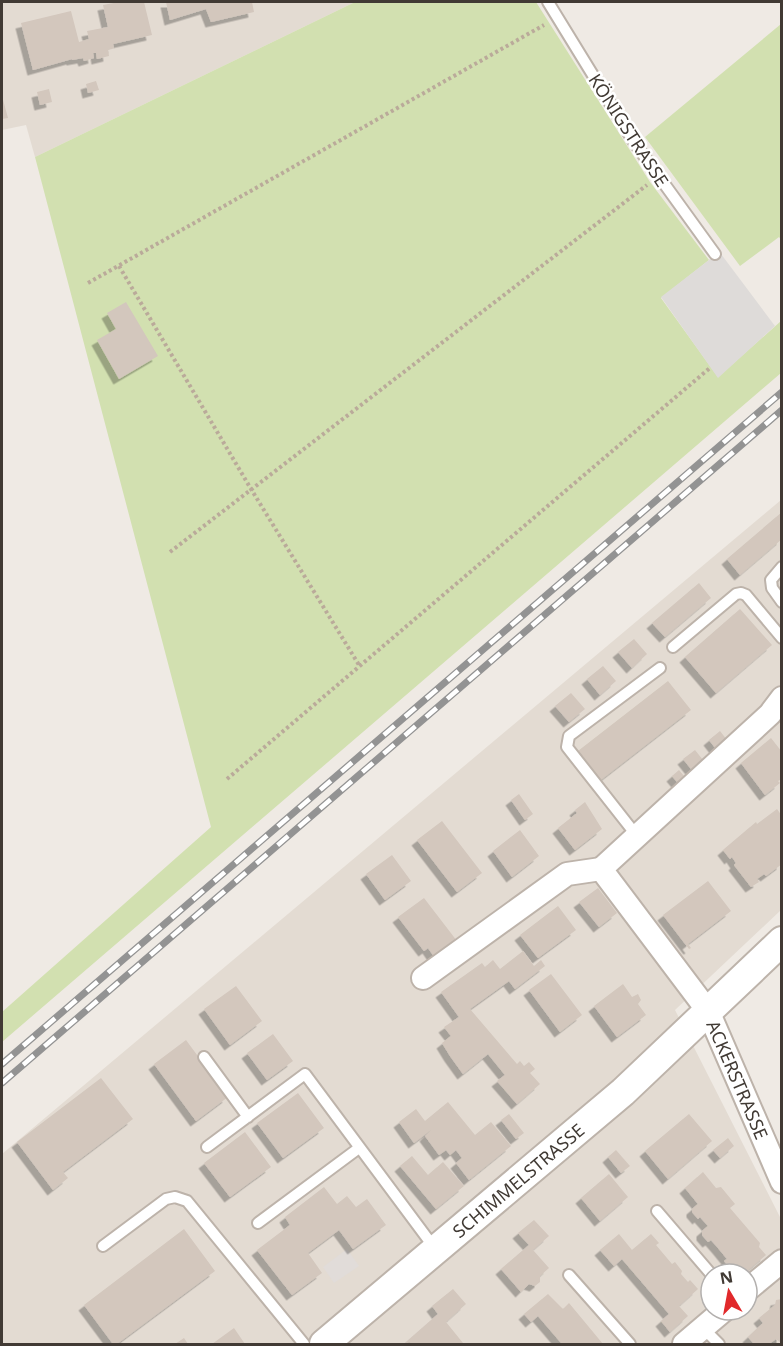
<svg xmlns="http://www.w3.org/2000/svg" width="783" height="1346" font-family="'Noto Sans',sans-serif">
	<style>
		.residential { fill: #e3dbd2; fill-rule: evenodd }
		.industrial { fill: #e1dcd9 }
		.green { fill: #d2e0b0 }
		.parking { fill: #dedbd9 }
		.building { fill: #d3c7bd; filter: url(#shadow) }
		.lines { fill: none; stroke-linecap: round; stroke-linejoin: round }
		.service-casing { stroke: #bdb3aa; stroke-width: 14 }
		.minor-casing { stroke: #bdb3aa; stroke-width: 26 }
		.tertiary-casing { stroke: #bdb3aa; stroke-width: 32 }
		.path { stroke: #baaa9a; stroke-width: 4; stroke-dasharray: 3 3; stroke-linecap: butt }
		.service { stroke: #fff; stroke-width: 10 }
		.minor { stroke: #fff; stroke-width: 22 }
		.tertiary { stroke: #fff; stroke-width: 28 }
		.rail-casing { stroke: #939393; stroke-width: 7 }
		.rail { stroke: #fff; stroke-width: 4.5; stroke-dasharray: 14; stroke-linecap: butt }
		.labels { text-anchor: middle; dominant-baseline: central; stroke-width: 5; stroke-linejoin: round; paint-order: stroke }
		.street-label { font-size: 18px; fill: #413a34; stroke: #fff }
	</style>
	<defs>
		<filter id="shadow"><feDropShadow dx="-5.5" dy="5.5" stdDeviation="0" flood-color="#0004"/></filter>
	</defs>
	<rect width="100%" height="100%" fill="#efeae4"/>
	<!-- residential -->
	<path class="residential" d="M2,2H355L35,157L26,125L2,130Z
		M781,500V910L675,1010L781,1219V1344H2V1154ZM711,1274H747V1310H711Z"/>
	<!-- industrial -->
	<path class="industrial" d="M347,1249L359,1266L334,1283L323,1267Z"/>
	<!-- green -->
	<path class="green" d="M355,2H536L650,182L709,260L661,298L718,377L781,321V373L2,1042V1012L211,827L35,157Z
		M781,24V240L779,237L740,266L645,137Z"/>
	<!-- parking -->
	<path class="parking" d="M718,250L775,326L718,378L661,297L709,260Z"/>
	<!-- building -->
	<path class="building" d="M119,2H144L152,35L113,44L114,48L108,50L109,56L97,59L96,53H93L94,58L84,61L83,58L72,60V59L33,70L21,23L71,11L79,42L89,39L87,31L108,27L103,5Z
		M166,2H252L254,12L211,22L206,9L170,20Z
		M96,81L99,90L88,93L86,84Z
		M49,89L52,102L40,105L37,92Z
		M2,96L8,118L2,119Z
		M126,302L158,356L119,379L97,340L116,329L107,313Z
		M782,512V539L740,575L727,559Z
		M699,583L711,598L665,637L652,623Z
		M740,609L772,645L716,693L685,657Z
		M634,639L647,654L632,668L618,652Z
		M603,666L616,681L600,695L587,679Z
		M668,681L691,710L601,780L578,751Z
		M571,693L585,709L569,722L555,706Z
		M720,731L727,740L716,749L709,740Z
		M771,738L782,752V779L778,781L780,783L765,795L741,763Z
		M695,750L703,760L691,769L683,759Z
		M679,770L684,776L677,782L672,776Z
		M519,794L533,814L525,820L511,800Z
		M585,802L602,829L575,850L558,828L577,813L575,810Z
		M777,809L782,816V864L766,876L764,874L757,879L759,882L751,887L734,865L736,863L732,857L730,859L723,850L756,822L757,824Z
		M442,821L482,873L457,892L417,840Z
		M520,830L539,856L512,877L493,851Z
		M392,855L411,881L385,900L366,874Z
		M708,881L731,911L688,944L691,948L689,949L663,915Z
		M598,888L617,913L599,927L579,902Z
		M424,898L457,941L435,958L428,948L424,951L398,917Z
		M558,906L576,930L538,958L520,935Z
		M523,951L534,966L541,960L545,966L515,989L509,981L470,1009L517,1064L520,1061L524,1066L529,1062L535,1069L530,1073L540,1084L517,1104L497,1081L505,1075L488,1054L463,1074L450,1056L442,1043L451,1036L444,1027L459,1017L441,992L482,963L485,967L493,960L500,969Z
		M551,974L582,1015L560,1032L529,990Z
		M623,984L632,997L638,994L641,1000L638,1004L646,1015L617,1037L594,1006Z
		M236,986L262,1021L230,1045L204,1009Z
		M273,1034L293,1061L267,1080L247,1053Z
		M186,1040L228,1097L196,1121L154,1064Z
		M101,1078L133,1119L63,1172L68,1178L53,1190L17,1142Z
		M298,1093L324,1128L283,1158L257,1123Z
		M448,1102L475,1135L491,1122L511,1146L469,1180L456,1163L462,1158L456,1150L450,1155L446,1150L439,1155L425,1136L431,1130L414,1143L399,1122L416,1109L425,1121Z
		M509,1114L524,1133L516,1139L501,1120Z
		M689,1114L712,1141L668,1179L645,1151Z
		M245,1132L271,1167L230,1197L204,1163Z
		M728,1138L734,1146L720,1158L713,1150Z
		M616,1150L630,1166L621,1173L608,1157Z
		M412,1156L428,1175L443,1162L464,1186L436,1209L400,1166Z
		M703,1172L716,1188L721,1187L735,1204L730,1208L760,1243L759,1247L766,1255L745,1273L738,1265L734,1268H730L724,1261L727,1259L718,1248L711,1240L708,1242L702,1235V1231L708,1226L700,1217L698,1219L692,1212V1209L698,1204L685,1188Z
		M609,1174L628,1197L600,1221L581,1198Z
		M324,1187L337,1204L347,1196L356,1207L367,1199L386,1225L353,1249L339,1230L308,1253L322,1273L292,1295L257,1250L290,1225L285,1217Z
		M534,1220L549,1236L533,1250L549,1268L540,1276V1282L535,1286L529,1284L521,1292L501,1269L529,1245L518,1233Z
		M184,1229L215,1271L117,1344H113L84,1305Z
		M619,1234L632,1250L651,1234L659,1243L656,1245L672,1264L675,1262L682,1271L681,1274L688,1282L690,1280L698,1289L679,1306L688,1316L670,1332L661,1321L669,1314L622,1259L614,1266L600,1250Z
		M453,1289L466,1304L446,1322L463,1343L461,1344H412L409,1342L407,1344L406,1342L438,1314L432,1306Z
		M548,1294L563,1309L569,1303L603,1344H562L538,1316L531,1322L524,1314Z
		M782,1299V1344L776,1339L769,1344H754L748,1337L763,1323L759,1318L775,1305L776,1300Z
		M234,1328L245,1344H212Z
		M184,1338L188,1344H175Z"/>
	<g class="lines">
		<!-- service casing -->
		<g class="service-casing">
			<path id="service" d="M548,2L634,142L715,254
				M782,567L771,580L772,588L782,602
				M673,647L736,594L741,593L746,595L782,638
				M637,836L567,747L569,736L660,668
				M204,1057L248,1117
				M207,1147L305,1074L436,1250
				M657,1211L711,1274
				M258,1223L359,1148
				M103,1246L166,1199L175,1197L187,1201L304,1344
				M569,1275L630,1344
				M703,1328L719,1344"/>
		</g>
		<!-- minor casing -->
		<g class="minor-casing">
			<g id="minor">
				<path id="s1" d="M782,698L770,714L601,869L708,1011L782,1182"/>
				<path d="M423,978L567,874L601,869"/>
				<path d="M747,1290L782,1261"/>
				<path d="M684,1344L724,1310"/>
			</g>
		</g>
		<!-- tertiary casing -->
		<g class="tertiary-casing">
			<g id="tertiary">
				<path id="s2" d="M324,1344L623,1092L782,941"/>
			</g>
		</g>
		<!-- path -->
		<path class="path" d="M119,266L251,489L359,665
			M88,283L544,25
			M170,552L647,185
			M227,779L711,367"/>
		<!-- service -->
		<use href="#service" class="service"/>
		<!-- minor -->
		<use href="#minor" class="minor"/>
		<!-- tertiary -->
		<use href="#tertiary" class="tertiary"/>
		<!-- rail casing -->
		<g class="rail-casing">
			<path id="rail" d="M2,1064L782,392
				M2,1083L782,410"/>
		</g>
		<!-- rail -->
		<use href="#rail" class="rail"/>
	</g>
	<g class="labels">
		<!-- street labels -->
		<g class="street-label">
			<text transform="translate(629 130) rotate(57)">KÖNIGSTRASSE</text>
			<text stroke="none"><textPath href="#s1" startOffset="502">ACKERSTRASSE</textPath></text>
			<text stroke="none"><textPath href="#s2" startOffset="254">SCHIMMELSTRASSE</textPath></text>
		</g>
	</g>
	<!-- border -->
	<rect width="783" height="1346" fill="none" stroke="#413a34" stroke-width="6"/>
	<!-- north arrow -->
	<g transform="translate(729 1292) rotate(350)"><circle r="28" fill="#ffffff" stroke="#b3b0ae" stroke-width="1.5"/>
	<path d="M0-4.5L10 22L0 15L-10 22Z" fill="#e1292b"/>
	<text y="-9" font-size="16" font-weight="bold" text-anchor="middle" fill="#413a34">N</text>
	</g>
</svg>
